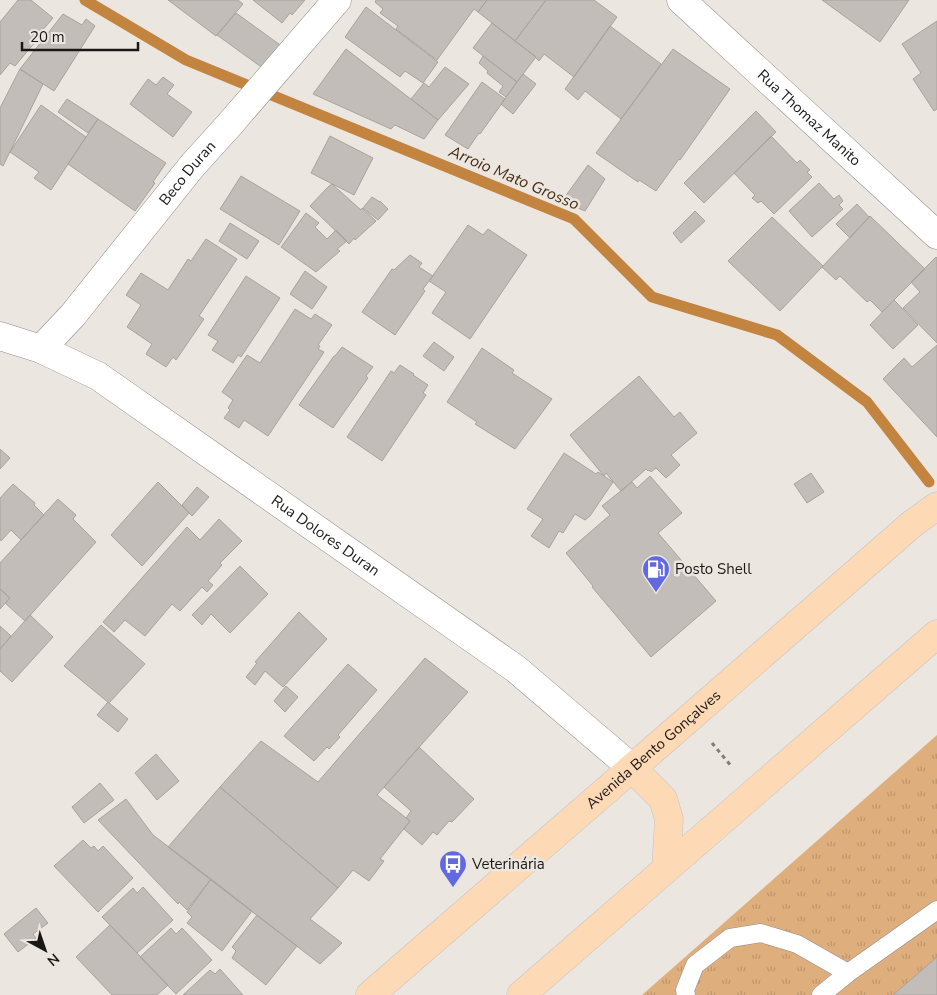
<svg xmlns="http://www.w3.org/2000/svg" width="937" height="995" font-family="'Nunito Sans',sans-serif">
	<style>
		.grass { fill: url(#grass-tufts) }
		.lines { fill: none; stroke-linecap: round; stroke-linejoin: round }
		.stream { stroke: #c38440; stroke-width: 11 }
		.building { fill: #c2bdb8; stroke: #a9a39e }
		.service-casing { stroke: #928c87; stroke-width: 19 }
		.minor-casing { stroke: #928c87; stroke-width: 29 }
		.tertiary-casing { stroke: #928c87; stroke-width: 29 }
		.primary-casing { stroke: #c3c3c2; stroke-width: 29 }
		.path { stroke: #807c78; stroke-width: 3; stroke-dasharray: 4 4; stroke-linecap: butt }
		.service { stroke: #fff; stroke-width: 18 }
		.minor { stroke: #fff; stroke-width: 28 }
		.tertiary { stroke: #fff; stroke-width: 28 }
		.primary { stroke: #fdd9b6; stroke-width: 28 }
		.labels { text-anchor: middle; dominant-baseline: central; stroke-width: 5; stroke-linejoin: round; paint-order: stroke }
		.street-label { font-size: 15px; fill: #1a1816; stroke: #ece6e1 }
		.poi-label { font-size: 15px; fill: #1a1816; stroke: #ece6e1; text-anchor: start }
		.water-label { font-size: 16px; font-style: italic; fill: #472c0f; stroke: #ece6e1 }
	</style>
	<defs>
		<pattern id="grass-tufts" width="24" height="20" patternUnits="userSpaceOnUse" patternTransform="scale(1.25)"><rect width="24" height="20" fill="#dfae7d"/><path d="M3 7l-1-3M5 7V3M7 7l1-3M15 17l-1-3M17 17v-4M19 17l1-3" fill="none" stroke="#bf956b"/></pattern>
	</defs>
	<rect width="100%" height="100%" fill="#ece6e1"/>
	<!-- grass -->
	<path class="grass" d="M937,735V995H642Z"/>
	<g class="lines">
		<!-- stream -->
		<path class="stream" d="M85,0L186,60L574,219L652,297L777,335L867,402L929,482"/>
	</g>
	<!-- building -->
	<path class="building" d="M18,0H31L53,18L34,40L36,41L15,66L10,63L0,75V22Z
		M168,0H238L243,4L216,36Z
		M253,0H305L292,15L290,13L282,23Z
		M376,0H487L478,12L474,9L437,60L396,29L398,26L380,13L383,9L375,2Z
		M487,0H546L515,41L478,12Z
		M546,0H594L617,17L574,77L544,54L539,61L535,57H536L515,41Z
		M822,0H909L880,42Z
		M366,7L438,62L423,83L405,71L400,77L345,37Z
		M236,13L283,47L264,69L217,35Z
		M63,14L82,25L86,19L95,26L54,91L20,69Z
		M937,21V109L934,111L913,79L921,73L902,44Z
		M492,23L536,57L517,82L473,48Z
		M610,26L661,64L621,119L585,91L578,100L565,89Z
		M346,49L438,120L424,139L395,125L391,129L313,94Z
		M673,49L730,89L680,160L679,159L656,191L639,180L638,182L596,153Z
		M483,56L517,82L506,97L499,92L503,86L487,73L488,71L479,63Z
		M445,67L469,84L438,120L411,99L424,83L429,87Z
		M20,69L43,84L3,166L0,164V108Z
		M523,74L536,84L513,114L501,104Z
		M163,77L174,85L167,94L192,112L173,137L130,104L148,79L156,85Z
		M482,82L505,99L480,134L479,133L468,149L445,135Z
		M67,99L98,119L88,133L58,112Z
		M41,105L86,137L51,190L34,178L39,172L10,152Z
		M756,111L776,132L704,203L684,183Z
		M98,119L166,163L153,182L155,183L135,211L68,164Z
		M330,136L373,158L354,195L311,173Z
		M771,136L797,163L800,160L810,170L807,172L812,177L774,214L761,201L758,203L752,198L755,195L734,173Z
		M588,165L605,179L585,211L562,201Z
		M241,176L300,211L279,245L220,209Z
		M819,183L834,199L839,195L843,201L839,205L843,209L812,237L789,211Z
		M332,184L361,210L362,208L376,221L355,240L354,238L349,244L310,206L328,187Z
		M372,197L380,202V201L388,209L378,220L363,208Z
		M857,204L869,217L850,238L836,224Z
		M695,211L705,221L681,243L673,233Z
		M306,213L319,223L315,227L327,239L336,230L347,241L337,249L340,251L316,272L281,247Z
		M870,216L925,269L882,312L870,300L867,302L840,276L836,280L822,267Z
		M772,217L823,266L780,311L728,261Z
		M230,223L259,241L247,259L219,241Z
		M468,225L483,235L488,229L527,255L470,339L432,313L446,292L429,281Z
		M206,239L237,259L199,316L204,319L176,360L173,357L166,367L146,354L152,344L127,327L141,305L126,295L141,273L168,290L188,259L191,261Z
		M410,255L422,263L419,267L433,276L423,289L425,291L395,335L362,312L392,269L394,270Z
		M936,257L937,258V343L903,308L920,292L911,282Z
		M305,271L327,287L312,309L290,294Z
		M246,276L280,298L241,357L238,355L233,363L212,350L218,341L208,335Z
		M894,300L918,325L893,349L870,325Z
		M295,309L311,319L315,314L332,325L318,345L320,346L318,349L324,352L268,436L244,420L239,428L224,418L230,410L228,408L233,400L222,392L247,355L260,363Z
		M434,342L454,357L444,371L423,356Z
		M937,345V437L883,379L904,358L912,367Z
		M342,347L373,367L366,376L368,378L333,428L299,405L334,356H335Z
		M482,348L514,370L512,373L552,399L515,449L475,424L477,422L447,402Z
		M400,365L414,374L413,375L428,385L423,393L426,395L382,461L347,437L391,371L394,373Z
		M639,376L674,417L680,412L697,433L671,455L680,465L666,478L656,468L651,472L649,470L648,471L646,469L621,491L606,473L604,476L570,435Z
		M0,449L10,458L0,469Z
		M564,453L596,474L598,472L613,482L590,516L585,520L575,514L563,533L559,531L549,548L531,536L543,519L527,509Z
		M811,473L824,492L807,503L794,484Z
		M650,476L682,513L658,533L716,601L651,657L592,587L593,586L566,553L610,515L602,506L632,482L637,488Z
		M158,482L189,513L142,566L111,535Z
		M13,484L35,503L34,505L44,515L21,540L11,530L1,541L0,539V498Z
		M197,487L209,497L192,516L182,505Z
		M58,499L76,515L73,519L96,542L25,621L5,603L10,598L0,589V563Z
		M219,519L242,541L220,563L222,565L208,581L213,585L207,592L202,587L180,611L172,604L145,636L125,620L114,632L103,622L187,527L200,540Z
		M240,566L268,594L230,633L211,614L202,625L192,615Z
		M0,589L10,598L0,609Z
		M299,612L327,639L283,687L265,671L255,685L246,677L257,663L255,662Z
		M30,615L53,637L12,682L0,671V649Z
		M101,625L145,664L109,703L64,666Z
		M0,626L11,636L0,649Z
		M425,658L468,692L377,795L410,821L380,859L384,861L369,881L353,870L338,888L220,787L261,741L318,782Z
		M348,664L377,690L338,735L340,737L329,749L327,747L314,761L284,736Z
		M286,686L298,697L285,712L274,701Z
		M108,702L128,719L118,732L97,715Z
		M419,747L474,799L452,822L449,821L437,835L433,832L422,845L404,829L410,821L406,818L411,811L384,787Z
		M156,754L179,781L157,800L135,773Z
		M100,783L114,800L84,823L72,807Z
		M220,787L338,888L310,919L342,943L320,964L168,847Z
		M126,799L153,835L211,879L187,910L179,902L178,904L98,820Z
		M83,840L91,848L94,846L98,851L103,846L133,878L98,912L54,866Z
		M211,879L252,911L222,951L187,923L192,917L187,912Z
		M143,887L173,920L137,953L102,917L133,888L137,893Z
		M36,908L48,923L33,934L36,938L18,952L4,934Z
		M257,915L297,946L266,985L232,958L236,951L232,947Z
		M110,925L168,985L157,995H112L76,957Z
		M171,928L176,934L182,928L212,960L176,994L140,957Z
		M937,957V995H893Z
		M220,969L243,995H183L210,970L215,974Z"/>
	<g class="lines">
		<!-- service casing -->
		<g class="service-casing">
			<path id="service" d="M686,995L685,990L695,965L730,938L761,933L797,944L848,973
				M821,995L848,973L937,910"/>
		</g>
		<!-- minor casing -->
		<g class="minor-casing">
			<g id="minor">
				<path id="s1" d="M681,0L937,235"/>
				<path id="s2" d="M41,349L73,315L192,166L230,124L337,0"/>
			</g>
		</g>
		<!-- tertiary casing -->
		<g class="tertiary-casing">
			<g id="tertiary">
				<path id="s3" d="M0,336L41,349L98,376L516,669L632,768"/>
			</g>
		</g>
		<!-- primary casing -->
		<g class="primary-casing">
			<g id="primary">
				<path d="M632,768L663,799L669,819L666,869"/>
				<path id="s4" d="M370,995C551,838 732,682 912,524L937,506"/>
				<path d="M521,995L937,634"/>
			</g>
		</g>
		<!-- path -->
		<path class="path" d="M712,743L732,767"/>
		<!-- service -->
		<use href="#service" class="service"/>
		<!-- minor -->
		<use href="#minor" class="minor"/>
		<!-- tertiary -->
		<use href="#tertiary" class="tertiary"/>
		<!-- primary -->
		<use href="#primary" class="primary"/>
	</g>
	<!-- icons -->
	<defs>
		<g id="fuel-pin" transform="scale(1.4375)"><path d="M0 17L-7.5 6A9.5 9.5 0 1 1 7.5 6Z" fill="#6069e1" stroke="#ece6e1"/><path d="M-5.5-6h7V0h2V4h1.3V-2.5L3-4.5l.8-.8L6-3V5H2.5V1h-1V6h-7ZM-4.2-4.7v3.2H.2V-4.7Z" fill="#fff"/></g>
		<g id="bus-pin" transform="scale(1.4375)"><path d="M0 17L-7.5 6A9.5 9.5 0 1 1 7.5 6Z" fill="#6069e1" stroke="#ece6e1"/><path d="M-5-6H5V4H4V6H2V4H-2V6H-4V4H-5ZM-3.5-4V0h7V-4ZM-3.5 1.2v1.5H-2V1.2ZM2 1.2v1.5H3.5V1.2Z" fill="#fff"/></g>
	</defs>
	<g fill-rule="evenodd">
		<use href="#fuel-pin" x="656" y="569"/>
		<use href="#bus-pin" x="453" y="864"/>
	</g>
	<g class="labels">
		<!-- street labels -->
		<g class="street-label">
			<text stroke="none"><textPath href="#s1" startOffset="174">Rua Thomaz Manito</textPath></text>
			<text stroke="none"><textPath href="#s2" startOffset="229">Beco Duran</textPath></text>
			<text stroke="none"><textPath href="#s3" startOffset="384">Rua Dolores Duran</textPath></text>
			<text stroke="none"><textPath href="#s4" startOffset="375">Avenida Bento Gonçalves</textPath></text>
		</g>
		<!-- poi labels -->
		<g class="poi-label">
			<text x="675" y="569">Posto Shell</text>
			<text x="472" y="864">Veterinária</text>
		</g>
		<!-- water labels -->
		<g class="water-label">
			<text transform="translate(514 178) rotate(23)">Arroio Mato Grosso</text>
		</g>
	</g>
	<!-- north arrow -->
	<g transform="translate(45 950) rotate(140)" stroke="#ece6e1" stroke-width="4" paint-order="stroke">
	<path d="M0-4L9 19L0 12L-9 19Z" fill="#1a1816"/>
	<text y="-8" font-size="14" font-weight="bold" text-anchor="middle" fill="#1a1816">N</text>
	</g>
	<!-- scale -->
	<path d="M22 42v8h116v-8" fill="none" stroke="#1a1816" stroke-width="2.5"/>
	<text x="30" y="42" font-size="15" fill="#1a1816" stroke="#ece6e1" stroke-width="4" paint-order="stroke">20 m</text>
</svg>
